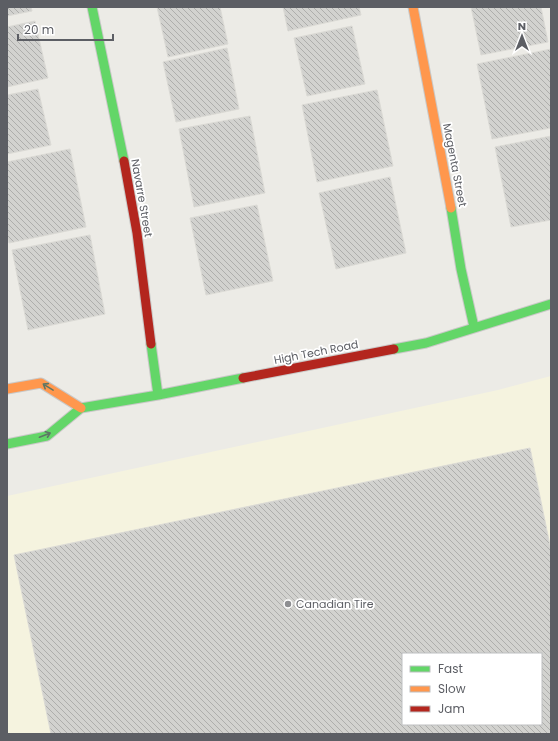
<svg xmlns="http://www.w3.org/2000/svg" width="558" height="741" font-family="Poppins,sans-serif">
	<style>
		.commercial { fill: #f5f3df; fill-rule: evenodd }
		.building { fill: url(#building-back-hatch); stroke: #dbdad5; fill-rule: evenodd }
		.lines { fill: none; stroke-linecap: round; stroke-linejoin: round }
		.fast-casing { stroke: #c9c8c7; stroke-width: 11 }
		.slow-casing { stroke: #c9c8c7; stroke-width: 11 }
		.jam-casing { stroke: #c9c8c7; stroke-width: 11 }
		.fast { stroke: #63d668; stroke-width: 9 }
		.slow { stroke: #ff974d; stroke-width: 9 }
		.jam { stroke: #b3261e; stroke-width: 9 }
		.oneway { stroke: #5d7665 }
		.poi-dot { fill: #8e8f92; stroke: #fff; stroke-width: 1.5 }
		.labels { text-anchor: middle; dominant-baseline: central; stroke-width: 3.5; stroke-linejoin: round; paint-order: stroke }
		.street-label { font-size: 11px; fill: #5c5e64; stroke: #fff }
		.poi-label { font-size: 11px; fill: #5c5e64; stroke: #fff; text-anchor: start }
	</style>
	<defs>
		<pattern id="building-back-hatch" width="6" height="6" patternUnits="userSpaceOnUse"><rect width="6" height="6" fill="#d2d2cf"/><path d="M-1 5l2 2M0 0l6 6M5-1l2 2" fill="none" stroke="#aeaeac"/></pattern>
	</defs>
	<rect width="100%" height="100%" fill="#ecebe6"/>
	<!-- commercial -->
	<path class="commercial" d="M551,376V734H7V496L498,390ZM403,654H541V724H403Z"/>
	<!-- building -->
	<path class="building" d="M7,7H31L32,11L7,16Z
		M157,7H220L228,44L168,57Z
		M283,7H359L361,15L288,31Z
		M471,7H541L548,42L481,55Z
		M35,21L48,78L7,87V27Z
		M352,26L365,84L307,96L294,38Z
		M227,48L239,109L176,122L163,62Z
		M551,49V128L492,139L477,64Z
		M38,89L51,145L7,154V95Z
		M377,90L393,166L317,182L302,105Z
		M250,116L265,193L194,207L179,129Z
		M551,136V220L511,227L495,147Z
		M70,149L86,227L9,243L7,234V162Z
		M390,177L406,253L336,269L319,193Z
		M257,205L273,281L206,295L190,218Z
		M90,235L105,314L28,330L12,250Z
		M530,448L551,550V734H51L14,555ZM403,654H541V724H403Z"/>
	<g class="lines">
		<!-- fast casing -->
		<g class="fast-casing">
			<path id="fast" d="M92,7L124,161
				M451,208L461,269L474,327
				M151,344L158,395
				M394,349L426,343L551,304
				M7,444L47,436L81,408L158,395L243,378"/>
		</g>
		<!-- slow casing -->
		<g class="slow-casing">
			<path id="slow" d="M413,7L451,208
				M7,389L41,383L81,408"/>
		</g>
		<!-- jam casing -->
		<g class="jam-casing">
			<path id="jam" d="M124,161L137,233L151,344
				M243,378L394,349"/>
		</g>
		<!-- fast -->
		<use href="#fast" class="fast"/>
		<!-- slow -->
		<use href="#slow" class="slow"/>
		<!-- jam -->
		<use href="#jam" class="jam"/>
	</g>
	<!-- one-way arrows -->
	<defs><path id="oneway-shaft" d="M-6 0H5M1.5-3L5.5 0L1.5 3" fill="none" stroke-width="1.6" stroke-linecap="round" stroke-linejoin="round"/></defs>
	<g class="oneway">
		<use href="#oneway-shaft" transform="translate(48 387) rotate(-148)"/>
		<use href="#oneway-shaft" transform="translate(45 435) rotate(-21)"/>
	</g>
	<!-- markers -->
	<circle class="poi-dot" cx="288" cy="604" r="4"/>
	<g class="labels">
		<!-- street labels -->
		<g class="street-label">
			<text transform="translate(455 165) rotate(79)">Magenta Street</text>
			<text transform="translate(142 198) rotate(80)">Navarre Street</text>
			<text transform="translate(316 352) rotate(-11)">High Tech Road</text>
		</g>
		<!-- poi labels -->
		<g class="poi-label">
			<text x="296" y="604">Canadian Tire</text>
		</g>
	</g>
	<!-- border -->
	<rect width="558" height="741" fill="none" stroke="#5c5e64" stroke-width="16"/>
	<!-- legend -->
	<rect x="402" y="653" width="140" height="72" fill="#ffffff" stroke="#bebfc1"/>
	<rect x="410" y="666" width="20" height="6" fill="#63d668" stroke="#bebfc1"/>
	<text x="438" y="673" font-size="12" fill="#5c5e64">Fast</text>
	<rect x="410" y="686" width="20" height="6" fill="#ff974d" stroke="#bebfc1"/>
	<text x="438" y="693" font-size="12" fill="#5c5e64">Slow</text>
	<rect x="410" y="706" width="20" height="6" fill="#b3261e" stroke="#bebfc1"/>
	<text x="438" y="713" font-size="12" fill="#5c5e64">Jam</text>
	<!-- north arrow -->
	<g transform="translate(522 36)" stroke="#ffffff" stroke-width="3" paint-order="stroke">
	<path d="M0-3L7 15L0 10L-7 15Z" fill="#5c5e64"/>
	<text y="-6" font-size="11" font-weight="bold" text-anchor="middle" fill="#5c5e64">N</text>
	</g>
	<!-- scale -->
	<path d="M18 34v6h95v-6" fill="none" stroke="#5c5e64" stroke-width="2"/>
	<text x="24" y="34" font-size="12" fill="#5c5e64" stroke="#ffffff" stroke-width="3" paint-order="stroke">20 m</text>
</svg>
